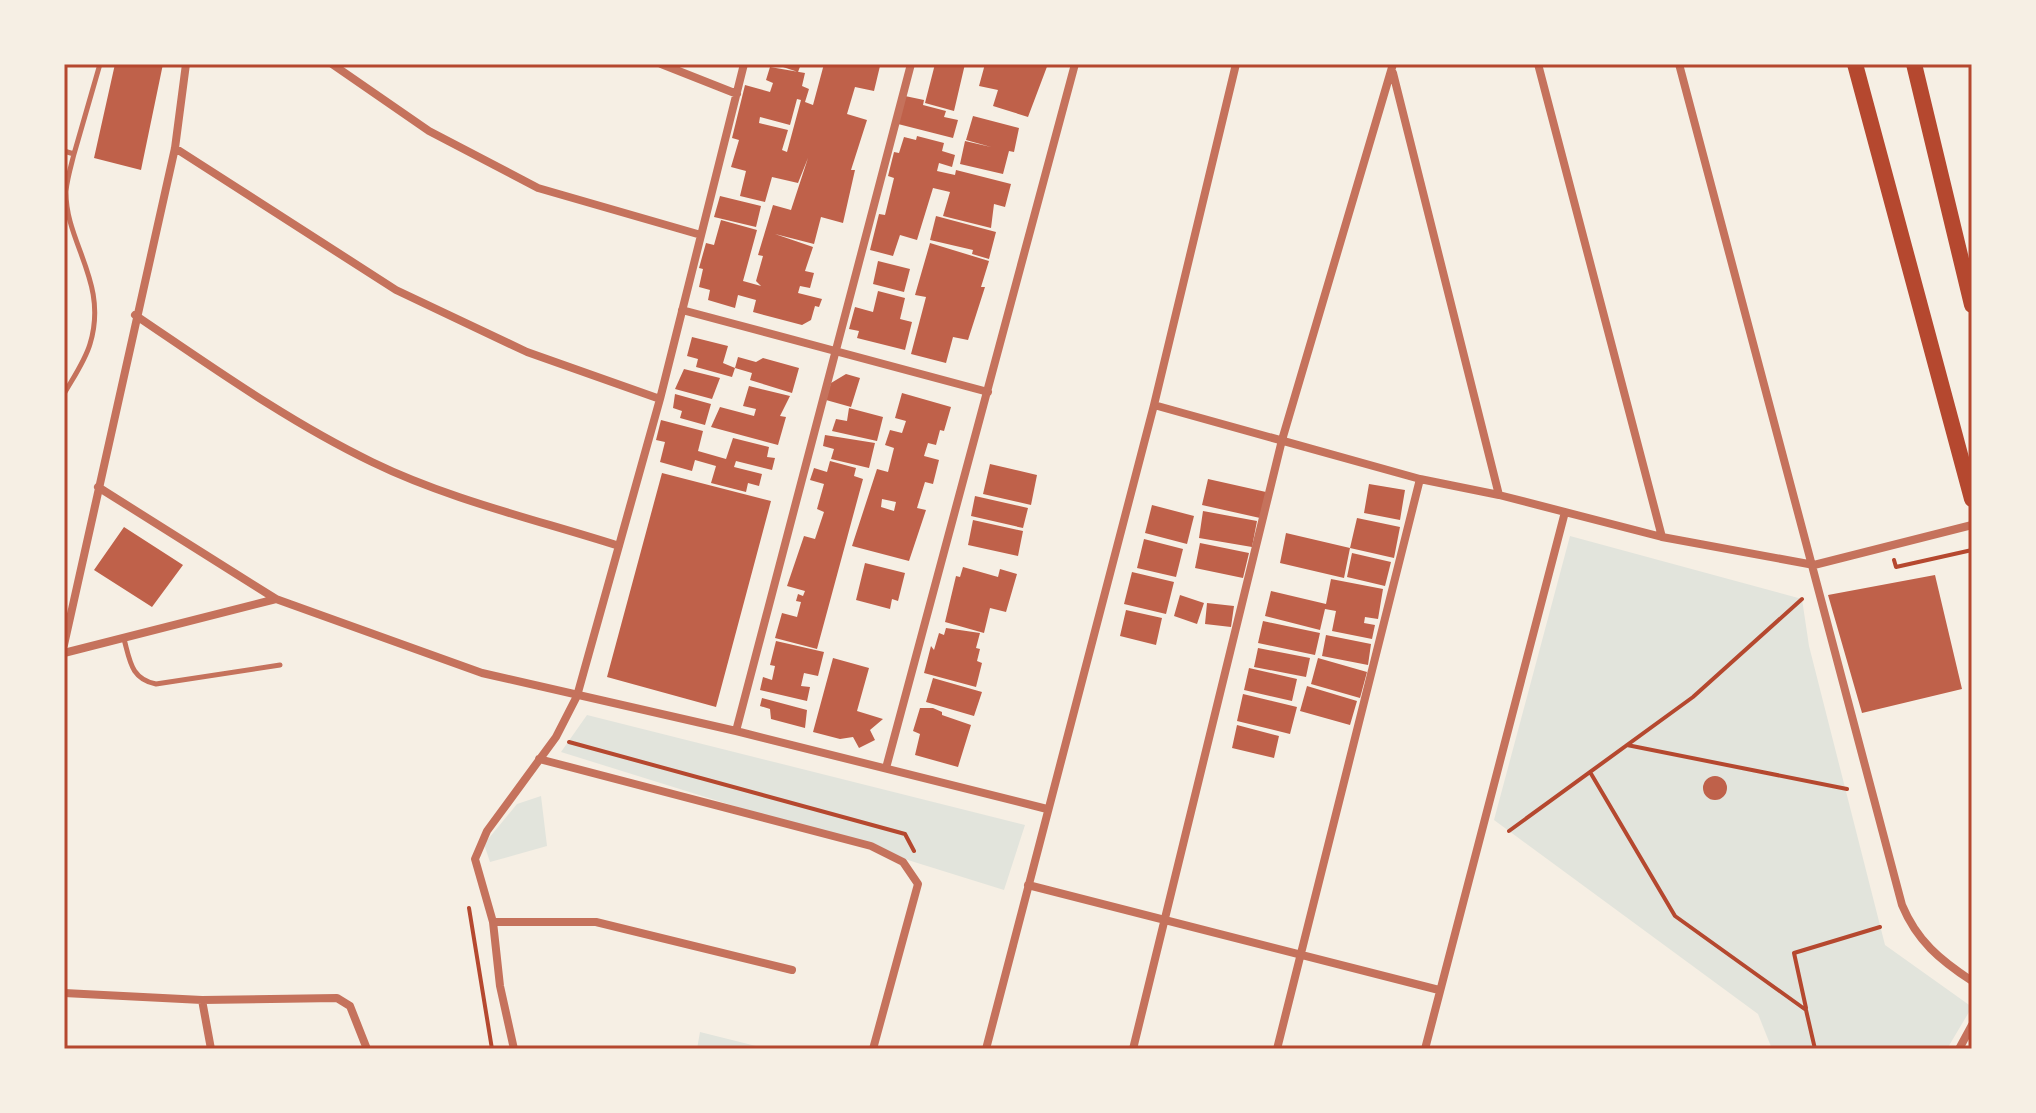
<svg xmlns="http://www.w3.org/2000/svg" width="2036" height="1113" font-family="Inter,sans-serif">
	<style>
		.green { fill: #e2e4dc }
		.building { fill: #bf614a; fill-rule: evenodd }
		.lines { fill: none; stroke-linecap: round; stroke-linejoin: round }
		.path { stroke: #b5482f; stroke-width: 4 }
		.service { stroke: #c5725c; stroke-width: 5 }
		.minor { stroke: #c5725c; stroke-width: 8 }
		.trunk { stroke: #b5482f; stroke-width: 16 }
		.neatline { fill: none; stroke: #b5482f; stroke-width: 3 }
	</style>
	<rect width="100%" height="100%" fill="#f6efe4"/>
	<!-- green -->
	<path class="green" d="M1570,536L1802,599L1809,646L1885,945L1972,1007L1947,1049H1772L1758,1014L1494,820Z
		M587,715L1025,825L1004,890L561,752Z
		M541,796L547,846L490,862L484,844L517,804Z
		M700,1032L768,1049H697Z"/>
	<!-- building -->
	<path class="building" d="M115,64H163L141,170L94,158Z
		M774,64H801L798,72Z
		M824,64L880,66L874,91L855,87L847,114L867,120L851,170H855L843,223L821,217L814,244L775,234L813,247L805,271L814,273L810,288L800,286L798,293L822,299L819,307L815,306L811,320L802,325L753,312L756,300L738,295L735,308L708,300L710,290L699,287L703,269L699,268L706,243L714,245L721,220L757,230L743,281L761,286L756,281L763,256L758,255L773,205L791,210L808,158L798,183L772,177L765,202L740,196L746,171L731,167L739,140L732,138L745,85L770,92L773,83L766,80L770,67L805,73L802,86L809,89L805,102L813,105ZM797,99L801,100L787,152L782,150L788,130L759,123L760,117L790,125Z
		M935,64H965L954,111L925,103Z
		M985,64H1048L1028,117L993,106L998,90L979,86Z
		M905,96L924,100L923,105L946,111L944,117L958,120L953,138L898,124Z
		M973,116L1019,128L1014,152L1009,151L1003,174L960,164L965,141L991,147L966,140Z
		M917,136L944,143L942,151L955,155L952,167L939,163L937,171L955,175L956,170L1011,184L1005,207L994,204L991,228L943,216L950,192L933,188L917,240L900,235L893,256L870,250L879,214L885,215L894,178L888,176L894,152L899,153L904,137L916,140Z
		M720,196L761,206L756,227L714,217Z
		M936,216L996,232L989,259L972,254L973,250L930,240Z
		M930,243L989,261L981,287H985L968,340L953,337L946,363L911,354L926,297L915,295Z
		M878,261L910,269L904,292L873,284Z
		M878,291L905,298L900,319L912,322L905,350L857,338L859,331L849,329L855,307L873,312Z
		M692,337L728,346L723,363L735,368L738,357L756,362L763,358L799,368L792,393L750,380L752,373L735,368L732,377L696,367L698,359L687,356Z
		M684,369L720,378L712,399L675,389Z
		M846,374L860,378L851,407L826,400L831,383Z
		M749,386L790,396L780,416L786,417L778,445L711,427L720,407L754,416L756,409L743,406Z
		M902,393L951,407L944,431L940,430L936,445L928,443L924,456L939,460L933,484L925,482L917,508L926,510L909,561L852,546L877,469L888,472L894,448L885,445L890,430L902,433L906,421L895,418ZM882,499L896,502L894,511L881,507Z
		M675,394L711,404L705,425L680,418L682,411L673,408Z
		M849,408L883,417L877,441L832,431L836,419L847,421Z
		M661,420L703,431L698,451L726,459L733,438L769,447L767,457L775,458L772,470L736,461L734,467L762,474L759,486L748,483L746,492L711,483L716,466L695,460L692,471L660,462L665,442L656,440Z
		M825,435L875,443L869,468L831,459L834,449L823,446Z
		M830,461L856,468L854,476L863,479L817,649L775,638L782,613L797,617L801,602L796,601L798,594L803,596L805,591L787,586L804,536L815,539L824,512L817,509L824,484L810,480L814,468L827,472Z
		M990,464L1037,475L1031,505L983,494Z
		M662,473L771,501L716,707L607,677Z
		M1208,479L1266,492L1260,518L1202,505Z
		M1369,484L1405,490L1400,520L1364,513Z
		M975,496L1028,508L1023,528L971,516Z
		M1152,505L1194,516L1187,544L1145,533Z
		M1203,511L1257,521L1252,547L1199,538Z
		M1357,518L1400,527L1394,558L1350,548Z
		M973,520L1023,531L1018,556L968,545Z
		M124,527L183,565L152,607L94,570Z
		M1286,533L1350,548L1344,578L1280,563Z
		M1144,539L1183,549L1176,577L1137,568Z
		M1200,543L1249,553L1243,578L1195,568Z
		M1352,553L1391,562L1385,586L1347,577Z
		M865,563L905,573L898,601L892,599L890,609L856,600Z
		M963,567L998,577L1000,569L1017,574L1006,612L990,608L984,633L945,622L956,576L960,577Z
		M1132,572L1174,582L1166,614L1124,604Z
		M1935,575L1962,689L1862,713L1828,595Z
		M1331,579L1383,589L1378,619L1365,617L1364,623L1375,625L1372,639L1332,631L1336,611L1325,609L1320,630L1265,616L1271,591L1326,604Z
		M1180,595L1204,603L1197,624L1174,616Z
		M1207,603L1234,606L1231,627L1205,624Z
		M1126,610L1162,618L1156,645L1120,636Z
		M1263,621L1320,633L1315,655L1258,643Z
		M946,628L980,633L976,648L980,649L977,661L982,663L976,687L924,673L931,646L934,650L939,633L944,635Z
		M1326,635L1371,644L1368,665L1322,656Z
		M776,641L824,652L818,676L804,673L801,686L810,687L807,701L760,690L763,677L772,680L775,666L770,665Z
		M1258,648L1310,658L1306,677L1254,667Z
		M833,658L869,668L857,711L883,719L870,730L875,740L859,748L853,737L840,739L813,732Z
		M1318,658L1367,672L1360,698L1311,684Z
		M1249,668L1297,679L1292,701L1244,690Z
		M933,678L982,692L974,716L926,702Z
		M1307,686L1357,701L1350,725L1300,711Z
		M1243,694L1297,707L1290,734L1237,721Z
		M762,698L807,710L805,728L771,719L770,709L760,706Z
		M920,708H933L942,712V715L971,725L958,767L915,755L920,734L913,731Z
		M1237,725L1279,736L1274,758L1232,748Z
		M1703 788a12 12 0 1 1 24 0a12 12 0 1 1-24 0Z"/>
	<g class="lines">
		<!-- path -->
		<path class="path" d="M1894,560L1896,567L1972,550
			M569,742L905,834L914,851
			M1627,745L1847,789
			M1590,772L1675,916L1806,1010L1815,1049
			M1509,831L1693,697L1802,599
			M469,908L492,1049
			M1806,1008L1794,953L1880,927"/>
		<!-- service -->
		<path class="service" d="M64,151L74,154L100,64
			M64,394C73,378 85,361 90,344C109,282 65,243 66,191C67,179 71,166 74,154
			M124,639C130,661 131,679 156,684L280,665"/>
		<!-- minor -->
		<path class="minor" d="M332,64L429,131L538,188L701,235
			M661,64L737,94
			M1538,64L1662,537
			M1679,64L1902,905C1917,941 1940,960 1972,981
			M1393,73L1499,495
			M175,148L396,290L527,352L660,399
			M682,310L988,392
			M135,315C212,367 289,422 372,462C450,500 538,520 619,546
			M1154,405L1420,479L1499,495L1662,537L1814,565L1972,525
			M98,487L276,599L482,673L736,731L1047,809
			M64,645L175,148L186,64
			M64,653L276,599
			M736,731L911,64
			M539,759L871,846L903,862L918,884L873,1049
			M886,768L1075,64
			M1028,885L1439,990
			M493,922H596L792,970
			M64,993L202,1000L337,998L350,1006L367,1049
			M202,1000L211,1049
			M514,1049L500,986L493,922L475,859L487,831L556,737L577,696L660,399L744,64
			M986,1049L1154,405L1236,64
			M1133,1049L1282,440L1393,64
			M1277,1049L1420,479
			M1425,1049L1565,512
			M1959,1049L1972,1025"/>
		<!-- trunk -->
		<path class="trunk" d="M1855,64L1972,499
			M1914,64L1972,305"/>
	</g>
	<!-- border -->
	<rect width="2036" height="1113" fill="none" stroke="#f6efe4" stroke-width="132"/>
	<rect x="66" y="66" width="1904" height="981" class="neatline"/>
</svg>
